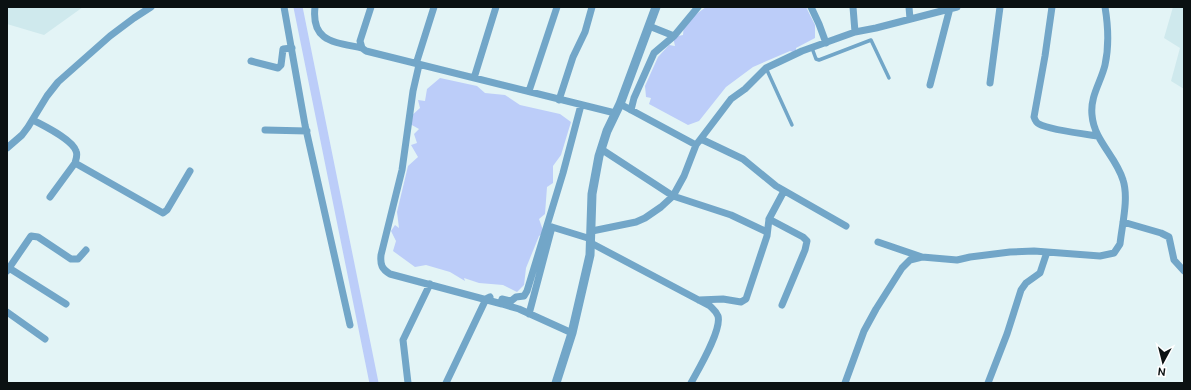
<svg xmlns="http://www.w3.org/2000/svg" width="1191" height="390" font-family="Ubuntu,sans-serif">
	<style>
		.built { fill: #cfe9ed }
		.water { fill: #bccdf9 }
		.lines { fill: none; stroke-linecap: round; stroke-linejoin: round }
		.canal { stroke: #bccdf9; stroke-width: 9 }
		.service { stroke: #72a6c8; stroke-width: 3.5 }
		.minor { stroke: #72a6c8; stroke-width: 7 }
		.tertiary { stroke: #72a6c8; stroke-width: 9 }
	</style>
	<rect width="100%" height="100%" fill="#e3f4f6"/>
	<!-- built -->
	<path class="built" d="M7,7H83L44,35L7,24Z
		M1173,7H1184V89L1171,81L1180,48L1164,38Z"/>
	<!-- water -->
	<path class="water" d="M706,7H806L815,25V38L796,48V53L790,51L753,67L726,87L699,121L688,125L649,104L651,98L646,97L645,86L658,57L669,45L675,46L673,37L683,35L684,23Z
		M440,78L477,86L485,93L505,95L520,105L560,114L571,122L561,155L553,166V183L547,187L545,214L539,219L544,233L539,236L526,268L524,285L517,292L503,285L479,283L464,278L465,281L450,272L426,265L415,267L393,251L396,241L391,231L395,225L399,228L397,212L408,166L418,157L411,145L417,143L414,134L419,129L410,124L409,118L420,108L418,100L425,101L427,89Z"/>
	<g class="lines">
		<!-- canal -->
		<path class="canal" d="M298,7L374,383"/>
		<!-- service -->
		<path class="service" d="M812,48L816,59L819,60L871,40L889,78
			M766,68L792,125"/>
		<!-- minor -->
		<path class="minor" d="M284,7L305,125L350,325
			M315,7C311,42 334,42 362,48
			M371,7L360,41L362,48L366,51L615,113
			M811,7L819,24L826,43
			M853,7L855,32
			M909,7L910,19
			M1052,7L1045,56L1034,117C1035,120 1036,123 1039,124C1050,130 1084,134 1098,136
			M649,26L674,36
			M251,61L278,68L281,65L283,49L292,48
			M416,64L434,7
			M419,65L413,91L402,170L381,255C380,265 382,269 390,274L502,304L519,309L572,333
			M474,78L496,7
			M990,83L1000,7
			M930,85L950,8
			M529,91L557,7
			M559,100L573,57L585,32L592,7
			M631,110L634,98L654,53L674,36L698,7
			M33,120C44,126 72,139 76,151C78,155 76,159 75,163L50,197
			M265,130L307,131
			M701,139L743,159L776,186L846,226
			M696,145L731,99L745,89L766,68L802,51L855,32L876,28L957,7
			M7,148L22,135L28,127L47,96L58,82L110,36L134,18L151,7
			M601,149L673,196L731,215L767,232
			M75,163L163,213L167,210L190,171
			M769,219L803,237L807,241L805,250L782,305
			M1123,222L1161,233L1169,237L1174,260L1184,271
			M592,231L636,222L645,218L661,207L673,196L684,176L696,145L620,104
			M878,242L922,257
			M591,243L710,306C713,309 716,311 718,316C722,330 698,370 691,383
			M9,268L66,304
			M7,271L31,236L38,237L71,259H78L86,250
			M502,299L511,301L516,297L524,296L527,291L563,173L581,105
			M699,300L723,299L741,302L746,299L767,236L769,219L784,191
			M7,312L45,339
			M529,314L552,227L591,239
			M408,383L403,340L430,284
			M446,383L486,299L490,297
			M845,383L864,331L876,309L902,268L910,260L922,257L957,260L970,257L1010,252L1034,251L1100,256L1114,253L1120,244C1122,225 1129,198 1123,180C1116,156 1094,141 1092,115C1090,96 1101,82 1105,65C1109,47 1108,25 1105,7
			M988,383L1007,334L1021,290L1026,283L1040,273L1047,252"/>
		<!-- tertiary -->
		<path class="tertiary" d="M556,383L572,333L590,255L592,194L599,156L607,131L620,104L656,7"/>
	</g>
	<!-- border -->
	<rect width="1191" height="390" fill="none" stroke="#0b1112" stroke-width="16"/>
	<!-- north arrow -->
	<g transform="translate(1163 362) rotate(187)" stroke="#ffffff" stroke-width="3" paint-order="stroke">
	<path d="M0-3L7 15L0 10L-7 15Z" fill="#0b1112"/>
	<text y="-6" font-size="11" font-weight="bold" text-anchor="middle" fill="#0b1112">N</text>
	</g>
</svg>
